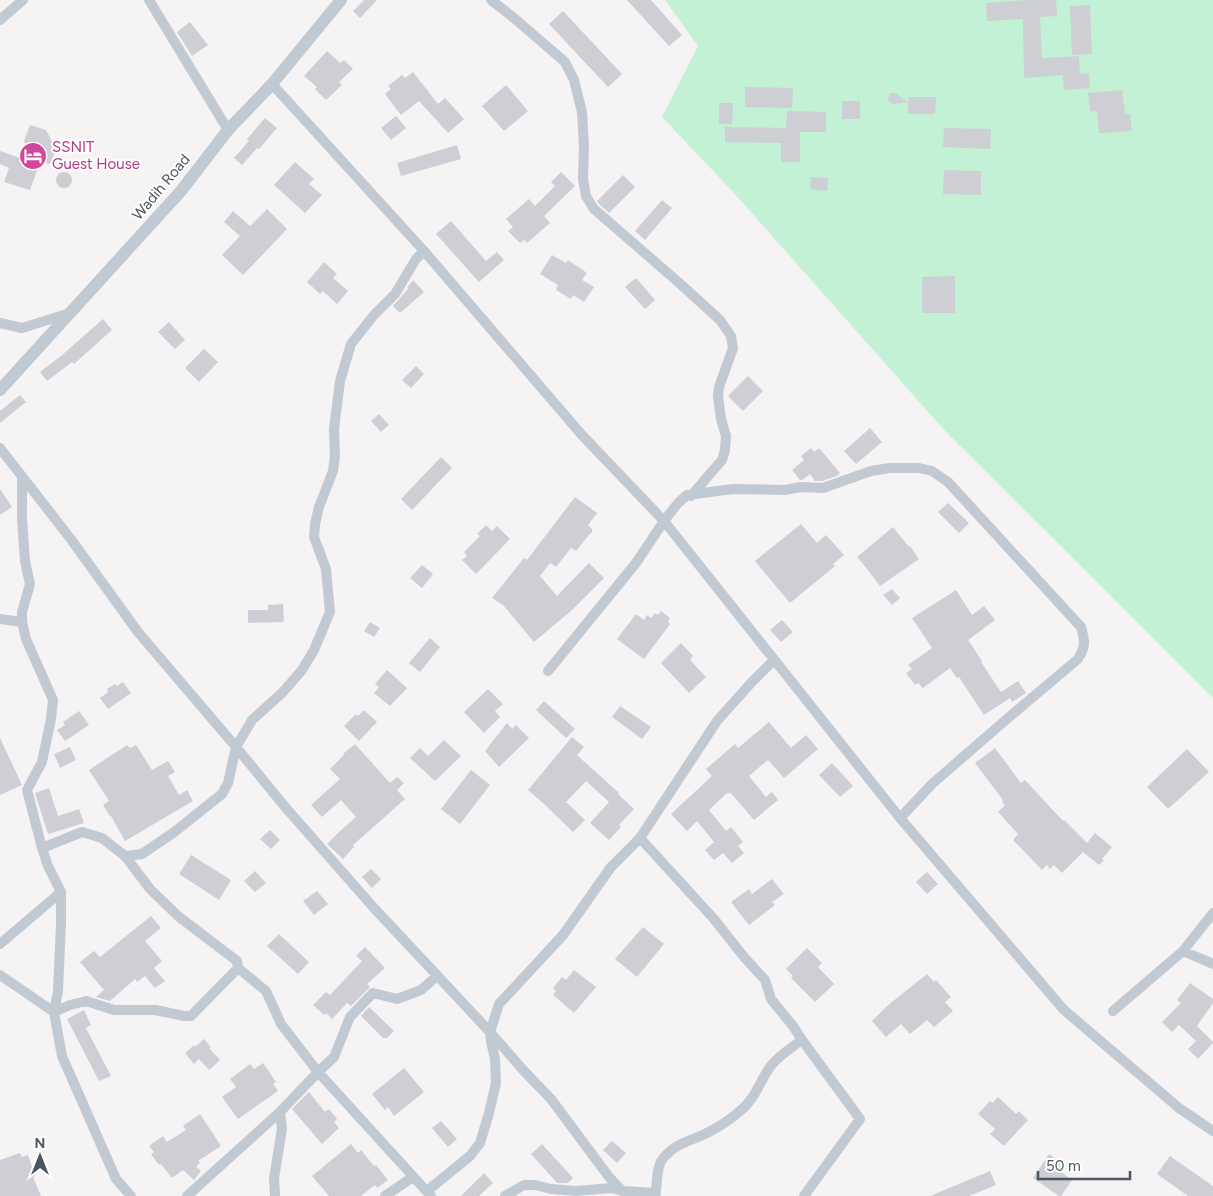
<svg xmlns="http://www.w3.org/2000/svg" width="1213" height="1196" font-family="Figtree,sans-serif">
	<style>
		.green { fill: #c3f1d5 }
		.building { fill: #cdcfd5 }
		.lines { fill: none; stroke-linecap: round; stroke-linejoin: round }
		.minor { stroke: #c1cad2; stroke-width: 10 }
		.tertiary { stroke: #c1cad2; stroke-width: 12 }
		.labels { text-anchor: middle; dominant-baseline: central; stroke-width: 4; stroke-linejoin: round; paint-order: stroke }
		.hotel-label { font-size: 15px; fill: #b23c85; stroke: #fff; text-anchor: start }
		.street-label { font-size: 15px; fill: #4a5661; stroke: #fff }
	</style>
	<rect width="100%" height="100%" fill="#f5f3f3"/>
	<!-- green -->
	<path class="green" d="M665,0H1213V698L945,431L734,193L662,117L698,46Z"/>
	<!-- building -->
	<path class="building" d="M364,0H377L360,18L353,11Z
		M627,0H651L682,35L669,46Z
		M1028,0H1056L1057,16L1040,17L1042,58L1079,56L1080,74L1089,73L1090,88L1064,90L1063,75L1024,78L1023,19L987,21L986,3Z
		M1090,5L1092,54L1072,55L1070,6Z
		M563,11L622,74L608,87L549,24Z
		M190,22L208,45L192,56L177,32Z
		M327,51L340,63L344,60L353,69L339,82L342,85L326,100L315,89L317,87L304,76Z
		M413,72L438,104L445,98L464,119L448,133L419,101L401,115L385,94L391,89L388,86L402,75L405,78Z
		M506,85L528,111L504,131L482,106Z
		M745,87L793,88L792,108L745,107Z
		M1122,90L1125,114H1130L1132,131L1099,133L1097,111L1090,112L1088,93Z
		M891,93H895L908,102L909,97H936L935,114H908V102L892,104L889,102L888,99L889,96Z
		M842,101H860V119H842Z
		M719,103H733L732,124H719Z
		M787,111L826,112V132H800V162H781V143L725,142V127L786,128Z
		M396,116L406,128L391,140L381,128Z
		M265,118L277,128L259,149L257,148L242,165L234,158L249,141L247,139Z
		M30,125L46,130L56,150L50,164L40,162L30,190L4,182L9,168L0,164V151L35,163L24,141Z
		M944,128L991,129L990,149L943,147Z
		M457,145L461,159L401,176L397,163Z
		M295,162L314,179L309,184L322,195L305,213L274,185Z
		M944,170L981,171V195L943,194Z
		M56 180a8 8 0 1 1 16 0a8 8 0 1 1-16 0Z
		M561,172L575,186L544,216L550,223L527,243L524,240L520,243L508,231L513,227L506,219L529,199L535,206L555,186L551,182Z
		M623,175L635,187L609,213L599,204L597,201Z
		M811,177L828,178L827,191L810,189Z
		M662,200L672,208L645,240L635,231Z
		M267,209L287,229L243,275L222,255L240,236L224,222L233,211L250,226Z
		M451,221L486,261L497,252L504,260L479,282L436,234Z
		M552,255L566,263L568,260L587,273L582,280L594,287L584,302L573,295L571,299L556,290L558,285L540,274Z
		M324,262L337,274L333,278L348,291L337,304L323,291L320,294L307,282Z
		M955,276V313H922V277Z
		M636,278L655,300L645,309L625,287Z
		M413,280L424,292L400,313L393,306L408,289L407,288Z
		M103,319L112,330L74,364L72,362L47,381L40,372L61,356Z
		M169,322L185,340L175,349L158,332Z
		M204,349L218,362L199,382L185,368Z
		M416,366L424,374L411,388L402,380Z
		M748,376L763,391L743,411L728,396Z
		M20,395L26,402L0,423V411Z
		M379,414L389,425L381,432L371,421Z
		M870,428L882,442L856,464L844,451Z
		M811,448L814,452L819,448L840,473L837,476L822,481H815L810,474L802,480H800L792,470L804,460L801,456Z
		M441,457L452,468L412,510L401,499Z
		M0,489L12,507L0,515Z
		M575,497L597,513L588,525L592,529V532L588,536L576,551L571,548L556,567L550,563L540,576L557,596L589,563L604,578L572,610L534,642L503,605L492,598L524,558L527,560Z
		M948,503L969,523L959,533L938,512Z
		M801,524L817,543L826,535L844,555L833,564L835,566L790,603L755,561Z
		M486,525L492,531L497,526L510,539L476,574L462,560L467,556L464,552L480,536L477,534Z
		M893,527L909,547L910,546L919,559L880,586L868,570L857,557Z
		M422,565L433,574L422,588L410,578Z
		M892,589L900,598L892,605L883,595Z
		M956,590L972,615L984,606L995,620L968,640L982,661L981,662L1001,692L1018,681L1026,693L1012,702L1010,698L984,715L959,677L957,678L950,668L923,688L918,683L915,685L906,673L912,669L908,665L932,648L912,618Z
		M283,604L284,622L248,623V610H268V605Z
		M661,611L670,618L668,622L670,624L644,659L617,639L636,614L644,620L647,615L651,618L655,613L658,615Z
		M782,620L793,632L781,642L770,630Z
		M370,622L380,628L374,637L364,631Z
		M430,638L440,647L420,672L409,663Z
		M681,643L693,656L690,660L706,677L689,693L661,663Z
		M387,670L407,688L390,706L374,693L379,687L375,684Z
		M123,682L131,693L108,709L100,698L108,692L107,689L115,684L117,686Z
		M488,689L503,704L495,711L500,717L484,733L464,712Z
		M544,701L575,729L566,738L536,710Z
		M620,706L651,727L642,739L612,717Z
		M364,710L377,722L359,741L344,726L356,714L358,716Z
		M79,711L89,725L65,741L57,730L65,725L63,722Z
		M769,722L791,748L806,735L818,749L784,778L768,760L749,776L766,797L772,792L778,800L754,820L730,792L728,794L727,793L709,810L726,831L731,827L743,842L738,846L744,853L732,863L723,853L714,860L705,850L714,842L697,821L687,831L671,814L712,776L706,769L735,744L738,748Z
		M507,723L512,729L516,725L529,738L499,767L485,751Z
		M572,737L584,747L577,755L619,793L618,794L634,809L619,825L621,827L609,840L590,823L609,802L586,781L566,802L585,820L573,832L543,803L528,790Z
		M0,738L22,785L0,795Z
		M444,740L461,756L435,781L410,758L420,748L428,756Z
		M355,744L390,783L397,777L404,783L397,790L405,799L353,845L354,847L343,859L327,844L339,832L356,817L341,800L322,817L311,805L340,779L330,769L344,755L343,754Z
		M127,745L130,748L136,745L152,770L168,761L175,772L168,776L179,795L187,790L193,801L125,841L111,816H110L103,805L109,801L89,770Z
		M70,747L76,760L60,768L54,754Z
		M995,748L1021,783L1025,780L1063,821L1064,820L1087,843L1095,833L1112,847L1102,859L1104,860L1099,865L1083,852L1062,873L1054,865L1050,869L1047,865L1042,870L1013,840L1018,834L998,812L1005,805L1002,802L1003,800L975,763Z
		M1187,749L1209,772L1168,809L1147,787Z
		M832,763L853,786L840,797L819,775Z
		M471,770L490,785L460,824L441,809Z
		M49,788L58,816L79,809L84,823L48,834L35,793Z
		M270,830L280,840L271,849L260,839Z
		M191,855L231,880L219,900L179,874Z
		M371,869L381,879L372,888L362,877Z
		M255,871L266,883L255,892L244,881Z
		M927,872L938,884L927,894L916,882Z
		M772,879L784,894L772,902L775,905L749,925L731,902L749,889L752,894Z
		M317,891L328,904L314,915L303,901Z
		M151,916L161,928L145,941L162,961L154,968L165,981L155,988L145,976L137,982L135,979L110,1001L96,997L104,990L80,962L94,951L100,957Z
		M643,927L664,944L637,977L615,959Z
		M279,934L309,962L298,974L267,946Z
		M365,947L385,968L367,984L370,987L351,1006L347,1003L332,1019L326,1013L324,1015L313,1005L326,992L330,995L362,961L356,956Z
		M807,948L822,963L818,967L834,984L815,1002L791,978L793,976L786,969Z
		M574,970L596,987L574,1013L553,995L556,991L553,988L562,977L566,980Z
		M927,974L934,982L936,980L951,997L945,1002L953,1011L934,1027L927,1020L910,1034L901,1024L886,1037L872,1021L887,1006Z
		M1190,983L1213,999V1003L1197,1026L1213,1042V1043L1198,1059L1188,1049L1196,1041L1179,1025L1172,1032L1162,1022L1181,1003L1177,1000Z
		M369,1007L394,1031L387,1038H383L361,1016Z
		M84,1010L91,1025L86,1028L111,1076L99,1081L67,1019Z
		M204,1039L211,1047L209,1048L220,1060L209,1070L199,1059L194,1064L185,1053L194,1045L195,1047Z
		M263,1063L276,1082L273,1084L278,1091L238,1119L222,1097L236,1087L230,1079L250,1064L254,1069Z
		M404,1068L424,1092L394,1116L388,1107L385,1110L372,1094Z
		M309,1092L325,1112L329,1109L337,1119L334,1122L339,1128L322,1144L292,1109Z
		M998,1097L1016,1114L1019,1111L1028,1120L1004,1146L990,1134L995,1129L978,1114L990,1101L993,1103Z
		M200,1114L221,1146L198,1161L200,1163L196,1167L201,1171L194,1180L183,1170L172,1178L161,1164L159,1165L151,1154L154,1152L149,1146L163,1136L167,1142L186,1130L183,1126Z
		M441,1121L457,1139L448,1147L432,1128Z
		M612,1141L626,1153L617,1163L603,1150Z
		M351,1144L358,1153L361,1150L374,1166L376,1165L388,1180L377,1188L375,1185L361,1196H329L312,1176Z
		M542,1144L573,1178L568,1183H557L531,1154Z
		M20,1153L22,1157L28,1155L35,1176L33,1177L41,1196H0V1160Z
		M1049,1154L1065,1165L1061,1172L1072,1180L1061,1196H1059L1033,1178Z
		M1170,1156L1213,1186V1196H1188L1157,1174Z
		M990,1171L996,1185L969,1196H930Z
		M484,1173L493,1183L479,1196H461Z"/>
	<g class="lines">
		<!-- minor -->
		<path class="minor" d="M149,0L228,130
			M491,0L514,18L565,62L574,80L582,112L584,147L583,179L586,196L594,209L677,281L720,320L731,336L733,348L719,387L718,396L721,419L726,436L725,450L722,460L691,496
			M0,20L23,0
			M272,84L424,251L581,434L664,521L900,818L1064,1010L1179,1108L1213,1131
			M0,323L22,328L70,313
			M0,448L70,538L138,632L236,747L286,808L374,908L490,1032L524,1071L551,1099L609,1177L627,1196
			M22,476V518L25,561L30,584L22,612V622L26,639L53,700L51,719L42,762L27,790L42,848L48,866L61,892V923L58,991L54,1012L62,1056L116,1179L131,1196
			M0,619L22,622
			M548,671L636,563L664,521L678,503L687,495L733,489L785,490L801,487L823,488L871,471L890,468H919L932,471L948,482L1081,627C1085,641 1086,646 1078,659L1008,718L932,784L900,818
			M640,838L714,919L744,957L765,980L771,999L793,1026L802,1040L860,1119L804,1196
			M42,848L82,832L102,838L125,856L142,854L173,833L222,794L228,783L236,747L252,720L283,692L302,670L314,650L330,612L326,569L314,537L315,524L319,507L333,471L335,456L334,429L340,381L351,344L374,315L395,294L416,259L424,251
			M125,856L150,889L178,916L237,961L238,968L266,991L281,1024L318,1072L431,1196
			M0,944L61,892
			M1183,951L1213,964
			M0,975L54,1012L70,1005L86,1001L114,1010H155L184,1016H191L238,968
			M1113,1011L1183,951L1213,913
			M427,1191L470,1156L480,1143L489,1113L496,1083L495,1058L491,1042L490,1032L499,1004L563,935L611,867L640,838L717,721L751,683L774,660
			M187,1196L280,1112L318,1072L334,1057L350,1017L373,993L397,999L421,990L437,976
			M275,1196L274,1178L282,1129L280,1112
			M385,1196L413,1177
			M505,1196L524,1185H535L551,1189L576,1191L611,1188L623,1191L656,1193
			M655,1196C658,1184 655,1166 665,1156C677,1143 690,1141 705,1134C717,1128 730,1120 740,1111C755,1099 759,1083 770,1067C778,1056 791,1048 802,1040"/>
		<!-- tertiary -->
		<path class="tertiary" d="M0,390L181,191L228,130L272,84L341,0"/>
	</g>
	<!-- icons -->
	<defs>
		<g id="hotel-disc" transform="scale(1.4375)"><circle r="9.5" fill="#d1479c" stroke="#fff"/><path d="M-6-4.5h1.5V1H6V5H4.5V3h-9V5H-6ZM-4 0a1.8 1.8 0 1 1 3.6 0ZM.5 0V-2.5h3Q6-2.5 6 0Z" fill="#fff"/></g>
	</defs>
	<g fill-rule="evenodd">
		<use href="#hotel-disc" x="33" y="156"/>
	</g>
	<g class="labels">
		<!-- hotel labels -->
		<g class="hotel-label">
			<text x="52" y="147">SSNIT<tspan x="52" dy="17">Guest House</tspan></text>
		</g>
		<!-- street labels -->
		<g class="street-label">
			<text transform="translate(161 187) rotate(-50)">Wadih Road</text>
		</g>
	</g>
	<!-- north arrow -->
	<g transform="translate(40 1156)" stroke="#ffffff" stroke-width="4" paint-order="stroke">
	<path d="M0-4L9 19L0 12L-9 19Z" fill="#4a5661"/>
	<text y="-8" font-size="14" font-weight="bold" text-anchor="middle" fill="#4a5661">N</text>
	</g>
	<!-- scale -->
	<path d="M1038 1171v8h92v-8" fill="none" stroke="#4a5661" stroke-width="2.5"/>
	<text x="1046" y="1171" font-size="15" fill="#4a5661" stroke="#ffffff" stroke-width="4" paint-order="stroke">50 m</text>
</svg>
